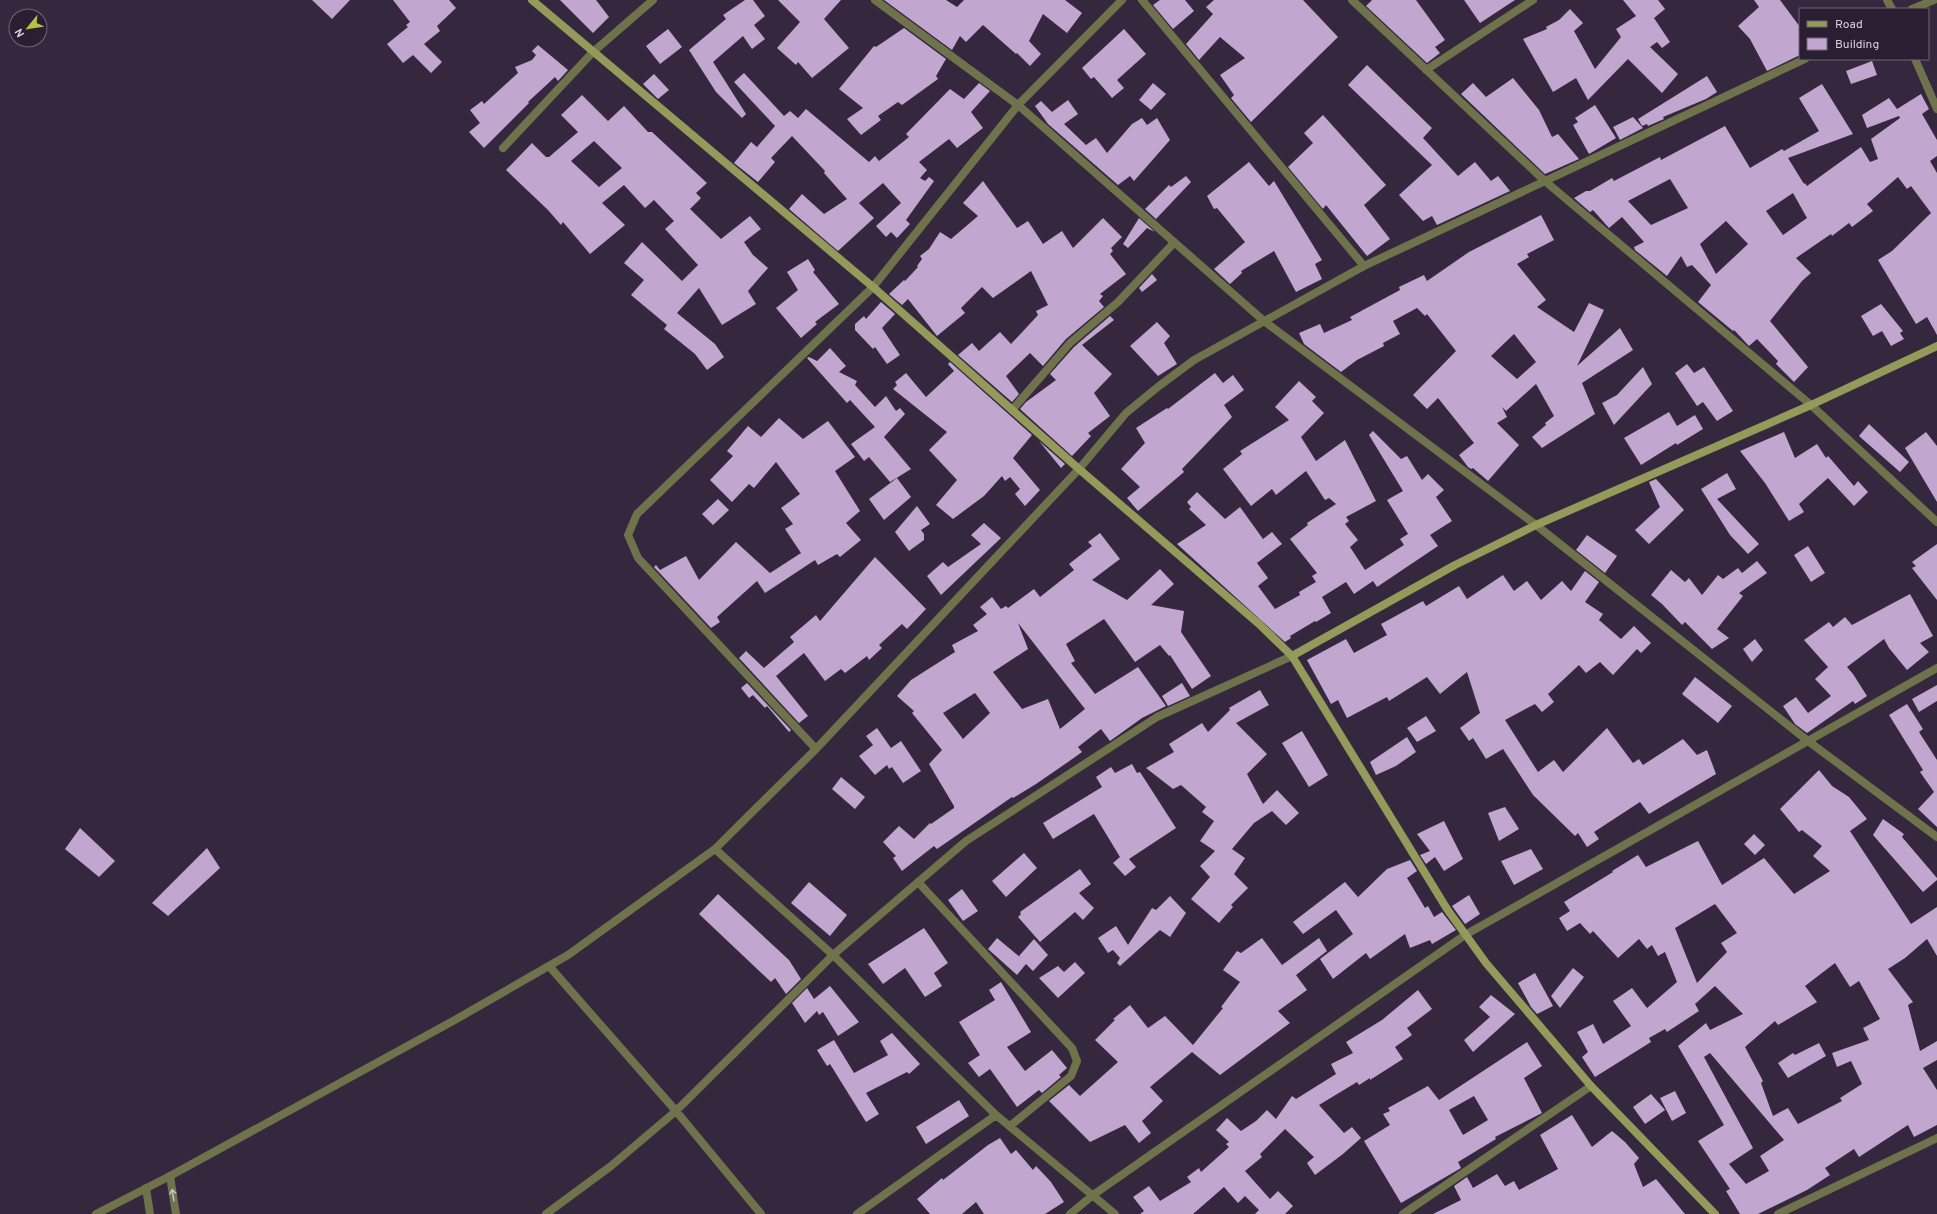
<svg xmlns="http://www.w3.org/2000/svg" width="1937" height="1214" font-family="Overpass,sans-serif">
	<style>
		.building { fill: #c1a6d0; fill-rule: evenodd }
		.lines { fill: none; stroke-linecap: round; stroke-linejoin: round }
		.lane { stroke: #6f734c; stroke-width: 8 }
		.street { stroke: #6f734c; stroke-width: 8 }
		.secondary { stroke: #949a5a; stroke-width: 8 }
		.oneway { stroke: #c5bec2 }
	</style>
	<rect width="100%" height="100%" fill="#35273d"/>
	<!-- building -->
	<path class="building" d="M312,0H350L332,19Z
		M393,0H449L456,8L437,26L440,31L424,44L442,62L431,73L413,55L403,63L387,44L408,27L406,25L410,22Z
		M560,0H596L609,17L593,33Z
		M745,0H753L765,16L754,25L765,39L752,49L743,36L713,62L746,114L742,118L716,92L689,50L726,19L723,15Z
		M778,0H841L824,19L849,48L812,78L798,62L796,65L777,48L800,22Z
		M884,0H946L957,7L964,0H1065L1082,13L1067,33L1043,14L1029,41L1041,54L1030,66L1017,53L1016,54L983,25L966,42L960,36L952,50Z
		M1160,0H1185L1194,11L1173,29L1153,5Z
		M1214,0H1303L1338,37L1251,122L1231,98L1234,95L1220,75L1245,58L1220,37L1199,60L1186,44L1213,14L1206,7Z
		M1372,0H1416L1445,40L1435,47L1440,53L1427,63L1366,6Z
		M1464,0H1515L1480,23Z
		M1623,0H1658L1665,9L1654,18L1670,42L1662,48L1657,42L1650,47L1678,74L1662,93L1628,59L1588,100L1576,78L1553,92L1523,39L1547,29L1546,27L1559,20L1570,9L1583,23L1574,31L1595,69L1621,37L1616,29L1636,16Z
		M1754,0H1780L1800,27V55L1767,71L1750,39L1738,26L1759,7Z
		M904,28L946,59L936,76L938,79L902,105L898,102L878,116L881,120L861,135L847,119L863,108L839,89L874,46L876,47Z
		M668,29L682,47L660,64L646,46Z
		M1124,29L1146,54L1117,80L1124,88L1112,98L1094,77L1091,79L1082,68Z
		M538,45L568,70L558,81L555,77L528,102L529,103L484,148L469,132L480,123L470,110L482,101L484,104L518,73L515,67L532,60L536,55L532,51Z
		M1872,61L1877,75L1851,84L1846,71Z
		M1367,65L1432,128L1423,138L1458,176L1475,162L1491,181L1498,176L1510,191L1437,225L1432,216L1423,221L1399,195L1432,165L1348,85Z
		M744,73L784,116L790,111L798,118L806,109L869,162L875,156L879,161L909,137L906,134L950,89L964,99L979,83L990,91L971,112L983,128L957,148L949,139L919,162L927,170L920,178L925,181L929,177L934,181L906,220L910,224L897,238L891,232L886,237L876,226L901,203L883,183L859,203L874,218L838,251L789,209L802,194L824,214L847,199L824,173L825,171L792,136L771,158L775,162L758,182L734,163L751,142L757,147L775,126L734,82Z
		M654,74L669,90L658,99L643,84Z
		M1707,76L1717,92L1706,99L1663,117L1664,119L1648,126L1647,124L1642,126L1638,119Z
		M1513,78L1539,110L1552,137L1558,134L1579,159L1545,174L1461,94L1473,83L1486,97Z
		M1153,83L1166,94L1151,110L1139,100Z
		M1822,84L1853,134L1788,158L1804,184L1805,183L1807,186L1861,147L1870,162L1878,159L1871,139L1900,118L1899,116L1867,128L1862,115L1889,98L1897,109L1921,94L1929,109L1922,114L1937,140V156L1930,161L1937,173V335L1927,317L1916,324L1878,260L1892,251L1931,213L1911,186L1907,189L1898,177L1867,204L1873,211L1852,227L1849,223L1832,236L1831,234L1796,258L1811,273L1802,281L1770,321L1808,367L1794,382L1776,364L1778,361L1757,339L1749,346L1734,330L1733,331L1698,302L1711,285L1692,265L1687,267L1681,256L1667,276L1635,250L1634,247L1644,242L1622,217L1609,228L1593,210L1590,212L1574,198L1586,191H1590L1612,178L1614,181L1660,157L1661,160L1725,126L1750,168L1782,149L1784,151L1819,131L1799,98ZM1670,179L1688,208L1651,225L1628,201ZM1793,193L1807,218L1783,235L1766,211ZM1726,221L1748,244L1716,274L1700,244Z
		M582,95L608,121L624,106L648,132H652L707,183L696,193L701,198L690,209L721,239L750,216L761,229L744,242L753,255L768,268L748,291L756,304L722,325L699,288L677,313L715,344L724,357L707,370L695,354L664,329L667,325L631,295L644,280L624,263L642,242L682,281L698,265L665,229L674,221L654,200L645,208L624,185L602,203L625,225L590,254L563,222L561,225L548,210L506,170L532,143L546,157H549L578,132L561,115ZM594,141L622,168L599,187L571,161Z
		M1068,100L1078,114L1064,124L1086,145L1096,138L1107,153L1132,124L1142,118L1147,125L1157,118L1170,140L1134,181L1130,176L1118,185L1048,124L1035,106L1041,101L1052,112Z
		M1595,105L1616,138L1589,154L1573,125L1578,122L1575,118Z
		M1323,115L1386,185L1364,205L1390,239L1367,256L1326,205L1323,209L1288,167L1313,143L1304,133Z
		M1633,117L1643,128L1620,140L1613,127Z
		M1249,162L1269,186L1274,181L1322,260L1315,264L1322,279L1296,292L1274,251L1241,271L1242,273L1230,284L1214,269L1245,242L1217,208L1214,209L1207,196Z
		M1186,176L1191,182L1156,219L1145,209L1169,185L1171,187Z
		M983,181L1017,228L1028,221L1043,244L1062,231L1073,248L1103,218L1122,237L1111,248L1113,251L1110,254L1126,274L1100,294L1103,296L1099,301L1104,307L1066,339L1043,366L1030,353L1006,376L1019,394L1012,402L958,355L972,343L979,351L1000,332L1011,344L1038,315L1036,311L1048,305L1031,271L993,298L982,287L961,308L965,313L937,336L908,299L902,305L889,294L904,280L905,281L918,267L917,266L922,259L920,256L929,249L940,232L951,239L978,216L963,203Z
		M1541,215L1554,240L1527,254L1529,257L1517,264L1546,300L1537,307L1574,332L1589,303L1604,310L1577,366L1620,328L1633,350L1582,383L1595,414L1542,448L1532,437L1546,425L1545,423L1554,416L1536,384L1506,411L1502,407L1507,417L1497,423L1519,445L1488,481L1473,468L1471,469L1468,467L1459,455L1474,443L1438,398L1427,409L1413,395L1456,351L1427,314L1425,316L1417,308L1393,321L1400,334L1383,343L1384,346L1357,360L1341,372L1304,344L1299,333L1320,324L1324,333L1352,320L1350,317L1400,290L1399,287L1424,275L1427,281L1469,252ZM1514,334L1536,362L1517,379L1491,356Z
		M1139,218L1155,232L1147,228L1128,248L1123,244Z
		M808,259L815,270L813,272L839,304L815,322L817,324L801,338L776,308L798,290L787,272Z
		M1152,274L1157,280L1142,292L1139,288Z
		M881,302L895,314L882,328L900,355L887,364L875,347L873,349L855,330V324L864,316L866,319Z
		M1881,304L1903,331L1900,333L1904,339L1891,346L1882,331L1873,336L1861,316Z
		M1110,316L1114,320L1082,345L1112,374L1094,393L1110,416L1088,433L1091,436L1072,456L1020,409L1026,402L1056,380L1050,374L1074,347Z
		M1157,322L1170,336L1164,343L1177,364L1158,376L1130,346Z
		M830,348L846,366L839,372L857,381L855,385L875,407L886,396L896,411L900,408L905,414L884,437L911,469L890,482L869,457L864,461L851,444L875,427L850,400L847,403L807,358L809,357L817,361Z
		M950,362L1032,435L1013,458L1040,490L1025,506L1015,494L1020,489L1010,477L1005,481L1002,476L984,496L953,519L936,505L957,480L929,450L947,432L893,389L897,385L895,382L906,373L926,397L954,371L948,364Z
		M1687,364L1694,373L1704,367L1733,411L1717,421L1703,402L1697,406L1675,373Z
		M1643,367L1652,384L1614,425L1602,403L1617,395Z
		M1215,373L1223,383L1233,375L1244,390L1224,405L1232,417L1182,469L1184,472L1138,511L1127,498L1140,487L1121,469L1145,443L1136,428L1167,408L1168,409Z
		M1299,381L1316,397L1312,401L1324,413L1301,437L1316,461L1345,440L1376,501L1346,517L1349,521L1345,524L1358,540L1350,547L1365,570L1404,545L1400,539L1408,534L1387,500L1403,491L1369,435L1373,431L1401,459L1407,456L1422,480L1428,474L1444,490L1436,497L1452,521L1430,535L1438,546L1377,587L1373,581L1354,594L1346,582L1322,597L1331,613L1316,622L1315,621L1290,636L1291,638L1285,642L1177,544L1206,525L1189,509L1191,507L1187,502L1197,492L1225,519L1240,507L1263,539L1272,532L1282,544L1257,563L1268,578L1258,586L1275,609L1300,595L1299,592L1316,582L1312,576L1317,573L1290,539L1308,525L1307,523L1336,504L1329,498L1325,500L1306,471L1276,495L1272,489L1251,506L1223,469L1242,454L1240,451L1289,420L1275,407Z
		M1669,412L1677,426L1695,415L1703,429L1677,445L1676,443L1641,465L1624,438Z
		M779,418L803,439L828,421L855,457L835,471L860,511L846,523L861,540L840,557L837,554L818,565L815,560L765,593L757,581L717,617L720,622L711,628L654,567L656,565L660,570L686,556L699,580L736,542L770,573L801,553L785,529L793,524L781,508L800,494L776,462L754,488L749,484L732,502L710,480L733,456L727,451L748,426L761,437Z
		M1869,424L1909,462L1900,472L1859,436Z
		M1784,432L1795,458L1817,444L1826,458L1828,456L1854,486L1858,481L1868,492L1854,506L1828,478L1799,504L1804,512L1789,521L1765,483L1740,451Z
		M1926,432L1937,446V502L1905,448Z
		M1039,441L1065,464L1061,468Z
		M1727,473L1736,489L1717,499L1759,544L1748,554L1730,535L1701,489Z
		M897,478L911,497L884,520L869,499Z
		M1656,479L1684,510L1649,544L1635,530L1660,507L1649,482Z
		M718,499L729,510L713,525L702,514Z
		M917,506L930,524L921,530L924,534V540L909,551L895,532Z
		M984,523L1001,538L941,595L927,576L943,562L948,567L981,544L971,535Z
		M1100,533L1120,559L1092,580L1127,600L1160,569L1174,584L1151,605L1184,611L1181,632L1211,676L1192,689L1170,655L1169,656L1160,645L1135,662L1104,619L1066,644L1075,661L1071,663L1095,694L1138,667L1166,706L1142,718L1110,741L1101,729L1078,747L1082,752L1068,762L1036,784L1013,798L1012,797L937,849L934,846L902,871L893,858L896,856L883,842L899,826L914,839L930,823L931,824L954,808V806L929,764L942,750L912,713L914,711L897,696L911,680L955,652L952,645L978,631L973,625L987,614L980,607L992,597L1001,609L1006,606L1008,608L1034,589L1040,597L1074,570L1069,564L1092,546L1088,542ZM1018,623L1085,709L1060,729L1048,699L1022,709L993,672L1028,649ZM975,693L990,713L963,739L943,713Z
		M1587,535L1617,556L1605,573L1576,550Z
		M1937,544V600L1912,568L1916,566L1912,562Z
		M1808,546L1825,573L1811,582L1794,555Z
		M875,557L926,609L907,629L902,624L879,645L882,648L869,660L867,656L845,673L841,669L825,681L804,653L776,676L808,716L799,723L739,658L746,651L764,668L794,642L790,637L816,615L820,621Z
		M1757,561L1767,573L1739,593L1743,596L1717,629L1729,638L1712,649L1685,622L1682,625L1662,604L1651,595L1671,570L1685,582L1689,578L1702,595L1718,575L1723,579L1738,568L1742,573Z
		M1585,571L1599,582L1585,602L1603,614L1599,620L1621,639L1634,626L1651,643L1641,653L1637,649L1613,675L1600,662L1586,673L1579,665L1548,694L1554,702L1542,712L1535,704L1505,720L1538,772L1554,760L1563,772L1607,728L1633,763L1639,759L1643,765L1683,739L1697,755L1707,750L1716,774L1649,814L1640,802L1594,832L1599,839L1587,847L1578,833L1575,836L1533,795L1503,749L1486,759L1473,738L1469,741L1460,728L1480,713L1467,672L1440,694L1427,677L1389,701L1387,697L1347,718L1338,700L1331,704L1307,660L1346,639L1354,653L1387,635L1381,624L1423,601L1426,606L1459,586L1467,599L1503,575L1514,591L1527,581L1541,600L1562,581L1571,591Z
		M1910,594L1933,636L1920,643L1929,652L1907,670L1889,648L1884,639L1847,667L1853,674L1867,696L1855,704L1853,701L1807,733L1795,724L1783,706L1796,697L1808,713L1831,696L1815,679L1828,667L1804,640L1829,622L1833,627L1845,617L1852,625Z
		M1755,639L1763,650L1752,662L1743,649Z
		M1695,677L1732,706L1718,723L1682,694Z
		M747,683L791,730L789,732L767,706L765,708L753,695L749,698L741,688Z
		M1182,683L1190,696L1168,706L1162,696Z
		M1937,685V701L1919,712L1912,699Z
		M1260,690L1269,705L1236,723L1267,754L1247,774L1263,804L1277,790L1299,813L1286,825L1272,811L1254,823L1232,849L1245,858L1234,874L1248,888L1231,905L1233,907L1219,923L1191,899L1210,877L1200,866L1215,851L1200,841L1214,821L1202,812L1206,807L1181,785L1173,789L1146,768L1174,752L1169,744L1202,723L1208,732L1230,710L1229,708Z
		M1907,704L1923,729L1919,732L1937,760V827L1918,809L1934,792L1920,772L1923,770L1889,715Z
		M1426,716L1436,731L1417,742L1407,728Z
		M877,728L891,748L901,741L921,771L903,783L892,767L889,769L887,765L875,775L859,756L873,745L866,736Z
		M1302,731L1328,775L1309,787L1282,743Z
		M1407,737L1416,752L1396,766L1376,775L1370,762Z
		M1132,764L1137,773L1140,772L1176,828L1129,859L1136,867L1125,876L1113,863L1120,857L1094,814L1053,839L1043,823L1102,787L1096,777L1111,767L1115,773Z
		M1819,770L1832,786L1849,797L1867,819L1850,831L1911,924L1937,907V956L1927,939L1905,958L1888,969L1913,1002L1908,1005L1920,1051L1937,1041V1060L1923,1068L1937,1090V1125L1914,1137L1908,1125L1859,1157L1854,1149L1825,1168L1830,1175L1807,1190L1758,1214H1740L1726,1191L1730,1189L1698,1141L1724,1125L1678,1046L1706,1023L1710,1030L1743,1014L1715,986L1695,1004L1699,1011L1667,1032L1665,1029L1649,1038L1651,1042L1595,1077L1582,1057L1588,1052L1577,1032L1593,1024L1603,1044L1631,1026L1613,1001L1632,988L1647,1008L1677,982L1665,952L1658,956L1652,945L1647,949L1639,939L1618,958L1593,931L1590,934L1580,923L1567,931L1559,918L1570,911L1564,902L1613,872L1612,871L1638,855L1646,867L1698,841L1722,885L1764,858L1794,894L1830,871L1813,856L1822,846L1802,830L1799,832L1780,809ZM1715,904L1737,933L1721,943L1727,952L1697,983L1675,928ZM1835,963L1850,987L1859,981L1880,1019L1863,1028L1869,1040L1832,1053L1837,1067L1851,1061L1862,1084L1840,1098L1842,1101L1798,1124L1788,1108L1773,1116L1761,1083L1763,1081L1745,1047L1775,1021L1778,1025L1817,1002L1805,986ZM1710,1053L1784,1140L1760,1156L1769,1171L1746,1184L1729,1164L1753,1148L1704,1057Z
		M841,777L865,797L855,809L832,789Z
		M1505,807L1519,829L1499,841L1488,813Z
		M1883,819L1904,834L1902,837L1937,878V880L1923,892L1873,835Z
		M1444,821L1463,859L1444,871L1435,857L1426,864L1420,855L1430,851L1417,834Z
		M80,828L115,861L99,877L65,849Z
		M1754,834L1765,845L1755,855L1744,844Z
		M207,848L220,868L168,916L152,903Z
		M1531,849L1543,869L1514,885L1501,861Z
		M1024,853L1037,868L1006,897L992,881Z
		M1410,860L1417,871L1407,878L1425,908L1428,906L1434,917L1442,912L1456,930L1432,944L1430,940L1410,948L1405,934L1370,959L1366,953L1333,979L1320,959L1353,934L1336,910L1303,934L1293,922L1345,882L1358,897L1387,869Z
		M1080,869L1091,884L1079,893L1094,908L1083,920L1075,912L1040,942L1018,917L1021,914L1020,912Z
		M809,882L847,915L830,936L791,903Z
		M962,889L978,911L963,921L948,900Z
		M718,894L789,960L801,979L786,994L775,978L771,982L699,914Z
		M1469,895L1480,914L1465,924L1452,906Z
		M1170,896L1186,913L1170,937L1160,930L1120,966L1117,963L1120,958L1113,950L1108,953L1098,938L1116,926L1128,945L1152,908L1156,910Z
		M924,928L948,963L934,973L942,986L925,997L905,968L883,984L868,964Z
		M997,938L1021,958L1019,956L1034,939L1048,955L1033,971L1026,964L1017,975L988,949Z
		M1262,938L1282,965L1319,938L1327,951L1296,975L1307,990L1278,1011L1290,1023L1220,1075L1192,1052L1150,1087L1163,1101L1142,1121L1151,1133L1139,1143L1125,1125L1090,1142L1049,1101L1069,1085L1080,1096L1118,1062L1095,1040L1115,1020L1113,1019L1130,1005L1148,1028L1165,1016L1193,1045L1223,1008L1221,1007L1240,982L1223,970L1237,951L1241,953Z
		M1075,962L1085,973L1058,998L1039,978L1058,966L1064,972Z
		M1573,968L1584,977L1560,1008L1551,996Z
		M1535,973L1553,1006L1537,1014L1531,1007L1518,983Z
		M1001,982L1031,1032L1007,1047L1025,1071L1052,1050L1067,1068L1059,1075L1061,1077L1042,1093L1039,1090L1017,1107L990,1069L979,1077L968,1063L980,1055L959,1022L995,1000L989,990Z
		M830,986L859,1022L838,1036L823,1012L819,1015L817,1011L805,1023L792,1003L807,988L814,999Z
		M1418,990L1432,1009L1407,1028L1412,1035L1395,1047L1403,1059L1370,1080V1078L1359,1085L1357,1082L1319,1105L1344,1133L1352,1127L1361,1138L1343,1154L1315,1175L1307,1163L1314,1157L1285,1129L1260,1154L1262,1157L1245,1171L1270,1199L1278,1191L1293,1206L1285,1214H1255L1259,1210L1245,1196L1238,1203L1224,1187L1193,1214H1140L1144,1211L1133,1197L1149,1186L1160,1201L1191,1182L1187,1177L1199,1168L1201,1172L1229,1147L1226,1144L1229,1142L1216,1130L1227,1118L1241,1131L1256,1121L1267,1110L1276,1119L1292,1096L1296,1099L1336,1074L1331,1064L1353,1053L1346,1042L1382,1020Z
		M1491,995L1515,1014L1473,1052L1464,1040L1490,1017L1479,1007Z
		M892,1033L920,1064L909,1074L907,1072L866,1093L879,1114L866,1122L830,1064L827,1066L817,1050L834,1040L854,1073L888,1055L880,1041Z
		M1527,1042L1542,1066L1524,1078L1542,1113L1495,1137L1496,1139L1458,1162L1461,1168L1401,1203L1364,1141L1390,1125L1383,1114L1390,1111L1388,1108L1428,1086L1439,1100ZM1474,1096L1488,1120L1463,1135L1449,1110Z
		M1819,1043L1826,1056L1788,1078L1778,1063L1793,1053L1795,1055Z
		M1675,1091L1686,1113L1672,1121L1660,1098Z
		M1651,1094L1665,1110L1645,1124L1633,1107Z
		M959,1100L969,1116L926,1144L916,1127Z
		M1572,1115L1592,1147L1612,1131L1625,1142L1639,1158L1634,1164L1643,1187L1656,1179L1685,1214H1433L1461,1200L1454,1186L1467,1177L1473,1188L1497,1174L1505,1186L1514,1181L1519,1190L1558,1169L1540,1135Z
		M1000,1138L1011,1154L1016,1150L1033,1170L1036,1166L1051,1182L1064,1202L1045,1214H984L976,1202L962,1214H930L917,1199L942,1178L943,1180L988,1145Z"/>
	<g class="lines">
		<!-- lane -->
		<path class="lane" d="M170,1176L176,1214
			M146,1188L150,1214"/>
		<!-- street -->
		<path class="street" d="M875,0L1018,105L1264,321L1536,525L1808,741L1937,837
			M1142,0L1364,266
			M1352,0L1546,182L1811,405L1937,522
			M1887,0L1892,9
			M1912,9L1934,0
			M1915,59L1937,109
			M1426,70L1533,0
			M503,148L593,52L653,0
			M1012,410L1070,343L1118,302L1171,246L1173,241
			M816,749L638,558L628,535L637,514L873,287L1018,105L1122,0
			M715,849L833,955L996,1115L1115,1214
			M918,882L1072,1048L1077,1061L1071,1076L1010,1126
			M549,966L676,1111L761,1214
			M96,1214L170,1176L453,1021L568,955L715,849L816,749L1079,469L1126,413L1159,386L1194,360L1364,266L1805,59
			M546,1214L611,1166L676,1111L833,955L966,841L1157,717L1292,656
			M857,1214L996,1115
			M1070,1214L1093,1195L1465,935L1937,668
			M1403,1214L1591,1086
			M1778,1214L1937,1138"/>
		<!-- secondary -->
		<path class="secondary" d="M532,0L873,287L1079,469L1259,624L1292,656L1447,909L1486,963L1591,1086L1715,1214
			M1292,656L1455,565L1536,525L1811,405L1937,346"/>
	</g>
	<!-- one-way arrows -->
	<defs><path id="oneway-shaft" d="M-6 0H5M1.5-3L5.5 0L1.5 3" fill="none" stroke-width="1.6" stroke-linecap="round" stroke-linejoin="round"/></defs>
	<use class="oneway" href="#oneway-shaft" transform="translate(173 1195) rotate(-99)"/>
	<!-- legend -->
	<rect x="1799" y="8" width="130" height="52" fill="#2b1d32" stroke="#716578"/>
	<rect x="1807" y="21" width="20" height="6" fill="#949a5a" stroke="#716578"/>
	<text x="1835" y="28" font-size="12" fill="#dad1e0">Road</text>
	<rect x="1807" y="38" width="20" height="12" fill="#c1a6d0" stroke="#716578"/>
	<text x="1835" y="48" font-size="12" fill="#dad1e0">Building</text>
	<!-- north arrow -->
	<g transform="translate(28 28) rotate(240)"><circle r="19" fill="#2b1d32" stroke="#716578"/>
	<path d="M0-3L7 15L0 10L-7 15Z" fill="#b8c147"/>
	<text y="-6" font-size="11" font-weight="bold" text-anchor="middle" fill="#dad1e0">N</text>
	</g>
</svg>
